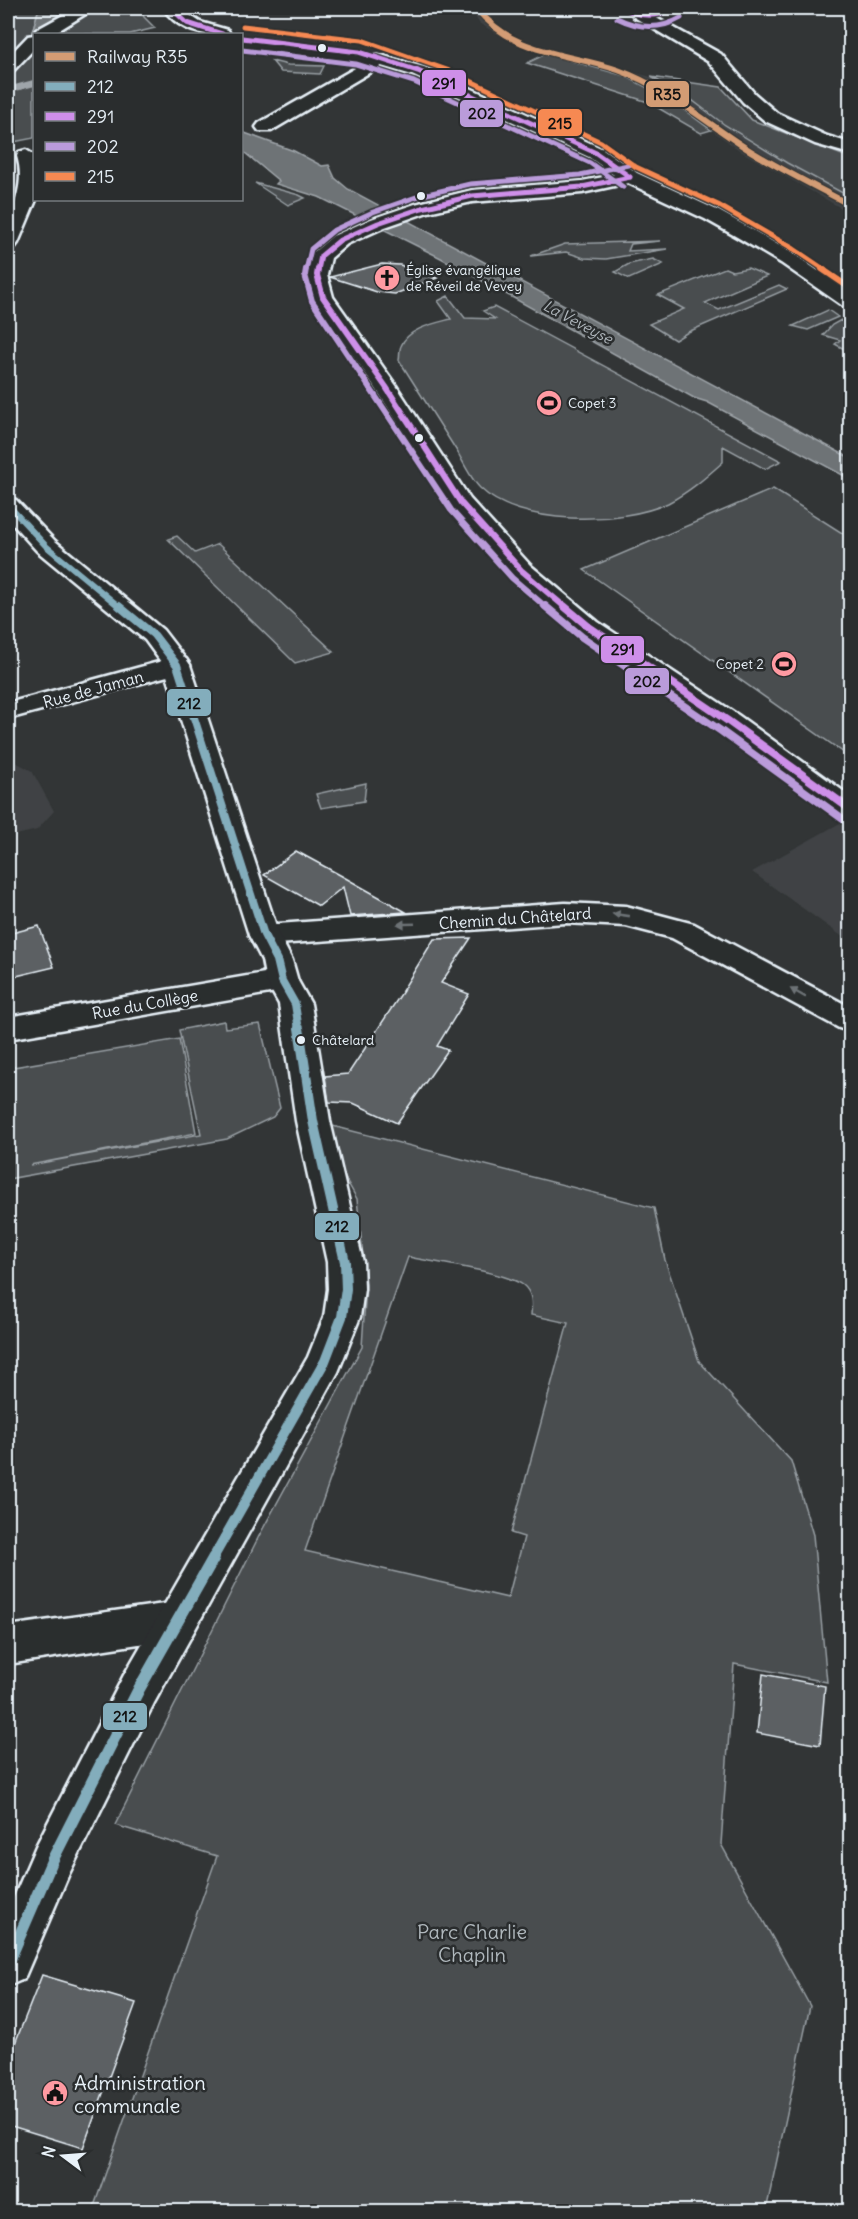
<svg xmlns="http://www.w3.org/2000/svg" width="858" height="2219" font-family="Delius,sans-serif">
	<style>
		.built { fill: #3f4244 }
		.green { fill: #494d4f; stroke: #989fa4; stroke-width: 1.5; fill-rule: evenodd }
		.water { fill: #6e7376; stroke: #9fa5aa; stroke-width: 1.5 }
		.lines { fill: none; stroke-linecap: round; stroke-linejoin: round }
		.stream { stroke: #9fa5aa; stroke-width: 6 }
		.building { fill: #5c6063; stroke: #e8f1f8; stroke-width: 1.5 }
		.street-casing { stroke: #e8f1f8; stroke-width: 5 }
		.secondary-casing { stroke: #e8f1f8; stroke-width: 5 }
		.street { fill: #2a2d2e; fill-rule: evenodd }
		.secondary { fill: #2a2d2e; fill-rule: evenodd }
		.bus-1-far3-casing { stroke: #2a2d2e; stroke-width: 9 }
		.bus-1-far2-casing { stroke: #2a2d2e; stroke-width: 11 }
		.bus-1-far1-casing { stroke: #2a2d2e; stroke-width: 14 }
		.bus-1-casing { stroke: #2a2d2e; stroke-width: 16 }
		.bus-2-far2-casing { stroke: #2a2d2e; stroke-width: 8 }
		.bus-2-far1-casing { stroke: #2a2d2e; stroke-width: 9 }
		.bus-2-casing { stroke: #2a2d2e; stroke-width: 11 }
		.bus-3-far2-casing { stroke: #2a2d2e; stroke-width: 8 }
		.bus-3-far1-casing { stroke: #2a2d2e; stroke-width: 9 }
		.bus-3-casing { stroke: #2a2d2e; stroke-width: 11 }
		.bus-4-far1-casing { stroke: #2a2d2e; stroke-width: 8 }
		.bus-4-casing { stroke: #2a2d2e; stroke-width: 9 }
		.bus-1-far3 { stroke: #83adbc; stroke-width: 6 }
		.bus-1-far2 { stroke: #83adbc; stroke-width: 8 }
		.bus-1-far1 { stroke: #83adbc; stroke-width: 10 }
		.bus-1 { stroke: #83adbc; stroke-width: 12 }
		.bus-2-far2 { stroke: #ce8fe9; stroke-width: 5 }
		.bus-2-far1 { stroke: #ce8fe9; stroke-width: 6 }
		.bus-2 { stroke: #ce8fe9; stroke-width: 8 }
		.bus-3-far2 { stroke: #ba9bda; stroke-width: 5 }
		.bus-3-far1 { stroke: #ba9bda; stroke-width: 6 }
		.bus-3 { stroke: #ba9bda; stroke-width: 8 }
		.bus-4-far1 { stroke: #f68952; stroke-width: 5 }
		.bus-4 { stroke: #f68952; stroke-width: 6 }
		.rail-1-casing { stroke: #2a2d2e; stroke-width: 8 }
		.rail-1 { stroke: #d39c74; stroke-width: 6 }
		.oneway { fill: #6c7275 }
		.bus-dot { fill: #e8f1f8; stroke: #2a2d2e; stroke-width: 2 }
		.labels { text-anchor: middle; dominant-baseline: central; stroke-width: 5; stroke-linejoin: round; paint-order: stroke }
		.far-poi-label { font-size: 14px; fill: #e8f1f8; stroke: #2a2d2e; text-anchor: start }
		.bus-label { font-size: 14px; fill: #e8f1f8; stroke: #2a2d2e; text-anchor: start }
		.far-water-label { font-size: 15px; font-style: italic; fill: #b1b8be; stroke: #2a2d2e }
		.street-label { font-size: 16px; fill: #e8f1f8; stroke: #2a2d2e }
		.near-park-label { font-size: 20px; fill: #b0b8bd; stroke: #2a2d2e }
		.near-poi-label { font-size: 20px; fill: #e8f1f8; stroke: #2a2d2e; text-anchor: start }
		.line-badge { stroke: #2a2d2e; stroke-width: 2 }
		.pale-badge-label { font-size: 16px; text-anchor: middle; font-weight: bold; fill: #111 }
	</style>
	<rect width="100%" height="100%" fill="#323536"/>
	<filter id="ink" filterUnits="userSpaceOnUse"><feTurbulence type="fractalNoise" baseFrequency=".0167" numOctaves="2"/><feDisplacementMap in="SourceGraphic" scale="12" xChannelSelector="R" yChannelSelector="G"/><feConvolveMatrix kernelMatrix="1 2 1 2 8 2 1 2 1" color-interpolation-filters="sRGB"/></filter>
	<g filter="url(#ink)">
		<!-- built -->
		<path class="built" d="M470,8H486L494,24L506,34L529,44L651,77L685,95L725,125L850,197V213L742,152L668,99L625,76L513,43L479,23Z
			M8,739L14,761L32,771L54,811L37,830L8,837Z
			M840,823L850,830V942L752,872Z"/>
		<!-- green -->
		<path class="green" d="M8,8H39L30,39L34,48V138L8,143Z
			M61,8H140L144,17L155,28L130,34H53L56,18Z
			M546,54L625,76L669,99L711,130L701,133L648,102L527,63Z
			M272,61L288,65L324,66L320,74L281,72Z
			M651,77L721,87L752,120L850,158V197L787,163L725,125L685,95Z
			M255,183L299,195L305,198L288,205Z
			M660,241L631,244L628,251L667,249L606,259L584,258L566,252L531,256L565,244Z
			M653,259L663,264L629,279L615,272L629,264Z
			M725,268L732,271L748,268L767,276L705,303L719,310L779,285L787,289L688,332L675,340L649,324L684,309L658,295Z
			M448,296L465,318L495,319L483,311L494,307L781,461L765,469L723,446V462C705,478 689,492 668,503C622,525 518,526 480,488C471,479 464,464 458,453C438,422 419,391 399,360C400,356 399,350 401,346C408,328 436,323 451,319L438,301Z
			M828,310L838,317L808,330L793,326Z
			M841,320L850,330V352L835,344L840,340L823,335L832,325Z
			M773,489L850,538V757L584,570Z
			M177,536L195,553L218,544L334,652L295,663L168,539Z
			M366,783L364,801L321,808L316,794Z
			M224,1021L225,1028L260,1024L280,1108L273,1117L227,1139L8,1179V1068L179,1039L196,1133L30,1165L201,1134L179,1030Z
			M313,1121L654,1208L665,1260L699,1361L791,1461L813,1535L827,1682L734,1664L721,1844L810,2006L766,2211L92,2212L217,1856L115,1825L259,1536L362,1347L366,1285L357,1199ZM408,1257C433,1262 505,1272 523,1285C533,1293 532,1304 531,1315L568,1323L511,1533L524,1537L508,1598L305,1551Z"/>
		<!-- water -->
		<path class="water" d="M39,8H61L56,18L53,34H34V48L30,39Z
			M242,132L294,151L322,166L329,165L335,178L348,189L850,458V479L707,402L694,398L441,258L319,197L276,184L279,181L244,152Z"/>
		<g class="lines">
			<!-- stream -->
			<path class="stream" d="M8,90L34,83"/>
		</g>
		<!-- building -->
		<path class="building" d="M382,264L400,265L437,278L395,294L377,292L330,277Z
			M296,851L340,875L406,912L350,916L343,887L319,906L264,875Z
			M39,926L54,967L8,978V934Z
			M471,938L441,983L469,994L437,1046L448,1050L397,1123L353,1103L329,1102L325,1076L348,1074L403,991H402L434,939Z
			M763,1674L825,1686L820,1745L757,1733Z
			M42,1975L136,2003L83,2148L8,2125V2061Z"/>
		<g class="lines">
			<!-- street casing -->
			<g class="street-casing">
				<path id="street" d="M378,55L384,56L387,60L384,64L271,131H259L256,127L259,123Z
					M26,150L34,155L36,200L18,243L15,247L8,249C4,213 28,193 17,156L19,152Z
					M177,657L186,659L190,665L186,671L8,719V703Z
					M565,903L626,906L694,924L850,1007V1031L839,1028L672,938L626,926L565,923L264,945L253,942L249,935L253,928L264,925Z
					M282,970L293,973L298,981L293,989L8,1039V1017Z
					M178,1602L192,1607L198,1620L192,1633L178,1638L8,1664V1626Z"/>
			</g>
			<!-- secondary casing -->
			<g class="secondary-casing">
				<path id="secondary" d="M76,8H95L53,34H34V49L14,70L8,71V57L28,36L34,35V34L36,30Z
					M163,8H179L200,22L228,30L230,34C204,37 179,31 163,8Z
					M640,9L721,54L755,94L777,113L827,136L850,143V154L815,144L765,121L743,102L709,62L634,17L632,14L634,11Z
					M242,39L362,56L378,55L424,67L603,149L637,173L719,211L751,229L795,255L850,293V308L843,306L781,263L737,237L705,219L628,183L582,193L472,202L428,212L385,227L347,244L331,258L327,275L333,297L397,387L470,499L530,565L598,622L738,715L850,796V818L840,815L718,727L580,632L512,575L453,508L375,387L313,297L307,275L314,252L333,236L371,219L415,204L472,190L582,181L614,175L589,157L412,75L378,65L362,66L242,49Z
					M8,498L16,500L55,541L163,630L190,665L279,935L292,960L298,981L311,1004L330,1121L363,1262L364,1289L360,1317L338,1372L154,1703L68,1876L24,1979L8,1986V1911L36,1846L124,1675L308,1357L324,1317L328,1289L327,1262L296,1121L279,1004L266,981L262,960L249,935L164,666L145,640L37,551L8,519Z"/>
			</g>
			<!-- street -->
			<use href="#street" class="street"/>
			<!-- secondary -->
			<use href="#secondary" class="secondary"/>
			<!-- bus-1-far3 casing -->
			<g class="bus-1-far3-casing">
				<path id="bus-1-far3" d="M8,505L46,546L121,608"/>
			</g>
			<!-- bus-1-far2 casing -->
			<g class="bus-1-far2-casing">
				<path id="bus-1-far2" d="M119,606L154,635L177,665L264,935L277,960L282,981L295,1004L299,1030"/>
			</g>
			<!-- bus-1-far1 casing -->
			<g class="bus-1-far1-casing">
				<path id="bus-1-far1" d="M213,1558L325,1361L342,1317L346,1289L345,1262L313,1121L299,1028"/>
			</g>
			<!-- bus-1 casing -->
			<g class="bus-1-casing">
				<path id="bus-1" d="M8,1963L52,1861L139,1689L214,1557"/>
			</g>
			<!-- bus-2-far2 casing -->
			<g class="bus-2-far2-casing">
				<path id="bus-2-far2" d="M171,8L187,23L222,34
					M623,8C640,17 657,18 674,8
					M242,38L359,52L418,71L596,153L630,177
					M318,270L321,256L340,240L378,223L422,208L472,196L582,187L630,177"/>
			</g>
			<!-- bus-2-far1 casing -->
			<g class="bus-2-far1-casing">
				<path id="bus-2-far1" d="M318,269L317,275L323,297L386,387L461,503L521,570L566,608"/>
			</g>
			<!-- bus-2 casing -->
			<g class="bus-2-casing">
				<path id="bus-2" d="M564,606L589,627L728,721L850,809"/>
			</g>
			<!-- bus-3-far2 casing -->
			<g class="bus-3-far2-casing">
				<path id="bus-3-far2" d="M617,18C639,29 660,30 681,18
					M242,50L356,64L414,82L590,163L623,187
					M306,270L311,249L334,230L373,212L419,196L470,184L580,175L628,165"/>
			</g>
			<!-- bus-3-far1 casing -->
			<g class="bus-3-far1-casing">
				<path id="bus-3-far1" d="M306,269L305,275L312,301L451,510L512,578L547,608"/>
			</g>
			<!-- bus-3 casing -->
			<g class="bus-3-casing">
				<path id="bus-3" d="M545,606L582,637L721,731L843,819"/>
			</g>
			<!-- bus-4-far1 casing -->
			<g class="bus-4-far1-casing">
				<path id="bus-4-far1" d="M243,26L362,40L447,70L601,142L636,167L718,205L794,249L825,270"/>
			</g>
			<!-- bus-4 casing -->
			<g class="bus-4-casing">
				<path id="bus-4" d="M822,269L850,288"/>
			</g>
			<!-- bus-1-far3 -->
			<use href="#bus-1-far3" class="bus-1-far3"/>
			<!-- bus-1-far2 -->
			<use href="#bus-1-far2" class="bus-1-far2"/>
			<!-- bus-1-far1 -->
			<use href="#bus-1-far1" class="bus-1-far1"/>
			<!-- bus-1 -->
			<use href="#bus-1" class="bus-1"/>
			<!-- bus-2-far2 -->
			<use href="#bus-2-far2" class="bus-2-far2"/>
			<!-- bus-2-far1 -->
			<use href="#bus-2-far1" class="bus-2-far1"/>
			<!-- bus-2 -->
			<use href="#bus-2" class="bus-2"/>
			<!-- bus-3-far2 -->
			<use href="#bus-3-far2" class="bus-3-far2"/>
			<!-- bus-3-far1 -->
			<use href="#bus-3-far1" class="bus-3-far1"/>
			<!-- bus-3 -->
			<use href="#bus-3" class="bus-3"/>
			<!-- bus-4-far1 -->
			<use href="#bus-4-far1" class="bus-4-far1"/>
			<!-- bus-4 -->
			<use href="#bus-4" class="bus-4"/>
			<!-- rail-1 casing -->
			<g class="rail-1-casing">
				<path id="rail-1" d="M476,8C515,56 565,52 618,70C666,87 704,121 746,148C779,169 815,186 850,205"/>
			</g>
			<!-- rail-1 -->
			<use href="#rail-1" class="rail-1"/>
		</g>
		<!-- one-way arrows -->
		<defs><path id="oneway-solid" d="M-6-.8H1V-3.2L6.5 0L1 3.2V.8H-6Z" transform="scale(1.5)"/></defs>
		<g class="oneway">
			<use href="#oneway-solid" transform="translate(621 915) rotate(-172)"/>
			<use href="#oneway-solid" transform="translate(406 924) rotate(178)"/>
			<use href="#oneway-solid" transform="translate(798 993) rotate(-151)"/>
		</g>
	</g>
	<!-- icons -->
	<defs>
		<g id="church-disc" transform="scale(1.35)"><circle r="9.5" fill="#ff9aa2" stroke="#2a2d2e"/><path d="M-1.2-6h2.4v3.5h3.3v2.4h-3.3V6h-2.4V-.1h-3.3v-2.4h3.3Z" fill="#111"/></g>
		<g id="stadium-disc" transform="scale(1.35)"><circle r="9.5" fill="#ff9aa2" stroke="#2a2d2e"/><path d="M0-5a6.5 5 0 1 0 0 10a6.5 5 0 1 0 0-10ZM-3.5-1.8h7v3.6h-7Z" fill="#111"/></g>
		<g id="civic-disc" transform="scale(1.35)"><circle r="9.5" fill="#ff9aa2" stroke="#2a2d2e"/><path d="M-.6-6.5H3V-4.5H.6V-3L4-1V1h2V6H-6V1h2V-1L-.6-3ZM-1.2 2.5V6h2.4V2.5Z" fill="#111"/></g>
	</defs>
	<g fill-rule="evenodd">
		<use href="#church-disc" x="387" y="278"/>
		<use href="#stadium-disc" x="549" y="403"/>
		<use href="#stadium-disc" x="784" y="664"/>
		<use href="#civic-disc" x="55" y="2093"/>
	</g>
	<!-- markers -->
	<g class="bus-dot">
		<circle cx="322" cy="48" r="5"/>
		<circle cx="421" cy="196" r="5"/>
		<circle cx="419" cy="438" r="5"/>
		<circle cx="301" cy="1040" r="5"/>
	</g>
	<g class="labels">
		<!-- far-poi labels -->
		<g class="far-poi-label">
			<text x="406" y="270">Église évangélique<tspan x="406" dy="16">de Réveil de Vevey</tspan></text>
			<text x="568" y="403">Copet 3</text>
			<text x="764" y="664" text-anchor="end">Copet 2</text>
		</g>
		<!-- bus labels -->
		<g class="bus-label">
			<text x="312" y="1040">Châtelard</text>
		</g>
		<!-- far-water labels -->
		<g class="far-water-label">
			<text transform="translate(578 322) rotate(28)">La Veveyse</text>
		</g>
		<!-- street labels -->
		<g class="street-label">
			<text transform="translate(93 689) rotate(-15)">Rue de Jaman</text>
			<text transform="translate(515 918) rotate(-4)">Chemin du Châtelard</text>
			<text transform="translate(145 1004) rotate(-10)">Rue du Collège</text>
		</g>
		<!-- near-park labels -->
		<g class="near-park-label">
			<text x="472" y="1931">Parc Charlie<tspan x="472" dy="23">Chaplin</tspan></text>
		</g>
		<!-- near-poi labels -->
		<g class="near-poi-label">
			<text x="74" y="2082">Administration<tspan x="74" dy="23">communale</tspan></text>
		</g>
	</g>
	<g class="line-badge">
		<rect x="421" y="69" width="46" height="28" rx="6" fill="#ce8fe9"/>
		<rect x="645" y="80" width="45" height="28" rx="6" fill="#d39c74"/>
		<rect x="459" y="99" width="45" height="29" rx="6" fill="#ba9bda"/>
		<rect x="537" y="108" width="46" height="29" rx="6" fill="#f68952"/>
		<rect x="600" y="635" width="45" height="29" rx="6" fill="#ce8fe9"/>
		<rect x="624" y="667" width="46" height="28" rx="6" fill="#ba9bda"/>
		<rect x="166" y="688" width="46" height="29" rx="6" fill="#83adbc"/>
		<rect x="314" y="1212" width="46" height="29" rx="6" fill="#83adbc"/>
		<rect x="102" y="1702" width="46" height="29" rx="6" fill="#83adbc"/>
	</g>
	<g class="pale-badge-label">
		<text x="444" y="89">291</text>
		<text x="667" y="100">R35</text>
		<text x="482" y="119">202</text>
		<text x="560" y="129">215</text>
		<text x="623" y="655">291</text>
		<text x="647" y="687">202</text>
		<text x="189" y="709">212</text>
		<text x="337" y="1232">212</text>
		<text x="125" y="1722">212</text>
	</g>
	<!-- margin -->
	<rect width="858" height="2219" fill="none" stroke="#2a2d2e" stroke-width="30"/>
	<rect x="15" y="15" width="828" height="2189" fill="none" stroke="#e8f1f8" stroke-width="2" filter="url(#ink)"/>
	<!-- legend -->
	<rect x="33" y="33" width="210" height="168" fill="#2a2d2e" stroke="#767b7f" stroke-width="1.5"/>
	<rect x="45" y="52" width="30" height="9" fill="#d39c74" stroke="#767b7f" stroke-width="1.5"/>
	<text x="87" y="63" font-size="18" fill="#e8f1f8">Railway R35</text>
	<rect x="45" y="82" width="30" height="9" fill="#83adbc" stroke="#767b7f" stroke-width="1.5"/>
	<text x="87" y="93" font-size="18" fill="#e8f1f8">212</text>
	<rect x="45" y="112" width="30" height="9" fill="#ce8fe9" stroke="#767b7f" stroke-width="1.5"/>
	<text x="87" y="123" font-size="18" fill="#e8f1f8">291</text>
	<rect x="45" y="142" width="30" height="9" fill="#ba9bda" stroke="#767b7f" stroke-width="1.5"/>
	<text x="87" y="153" font-size="18" fill="#e8f1f8">202</text>
	<rect x="45" y="172" width="30" height="9" fill="#f68952" stroke="#767b7f" stroke-width="1.5"/>
	<text x="87" y="183" font-size="18" fill="#e8f1f8">215</text>
	<!-- north arrow -->
	<g transform="translate(63 2156) rotate(286)" stroke="#2a2d2e" stroke-width="4.5" paint-order="stroke">
	<path d="M0-4.5L10 22L0 15L-10 22Z" fill="#e8f1f8"/>
	<text y="-9" font-size="16" font-weight="bold" text-anchor="middle" fill="#e8f1f8">N</text>
	</g>
</svg>
